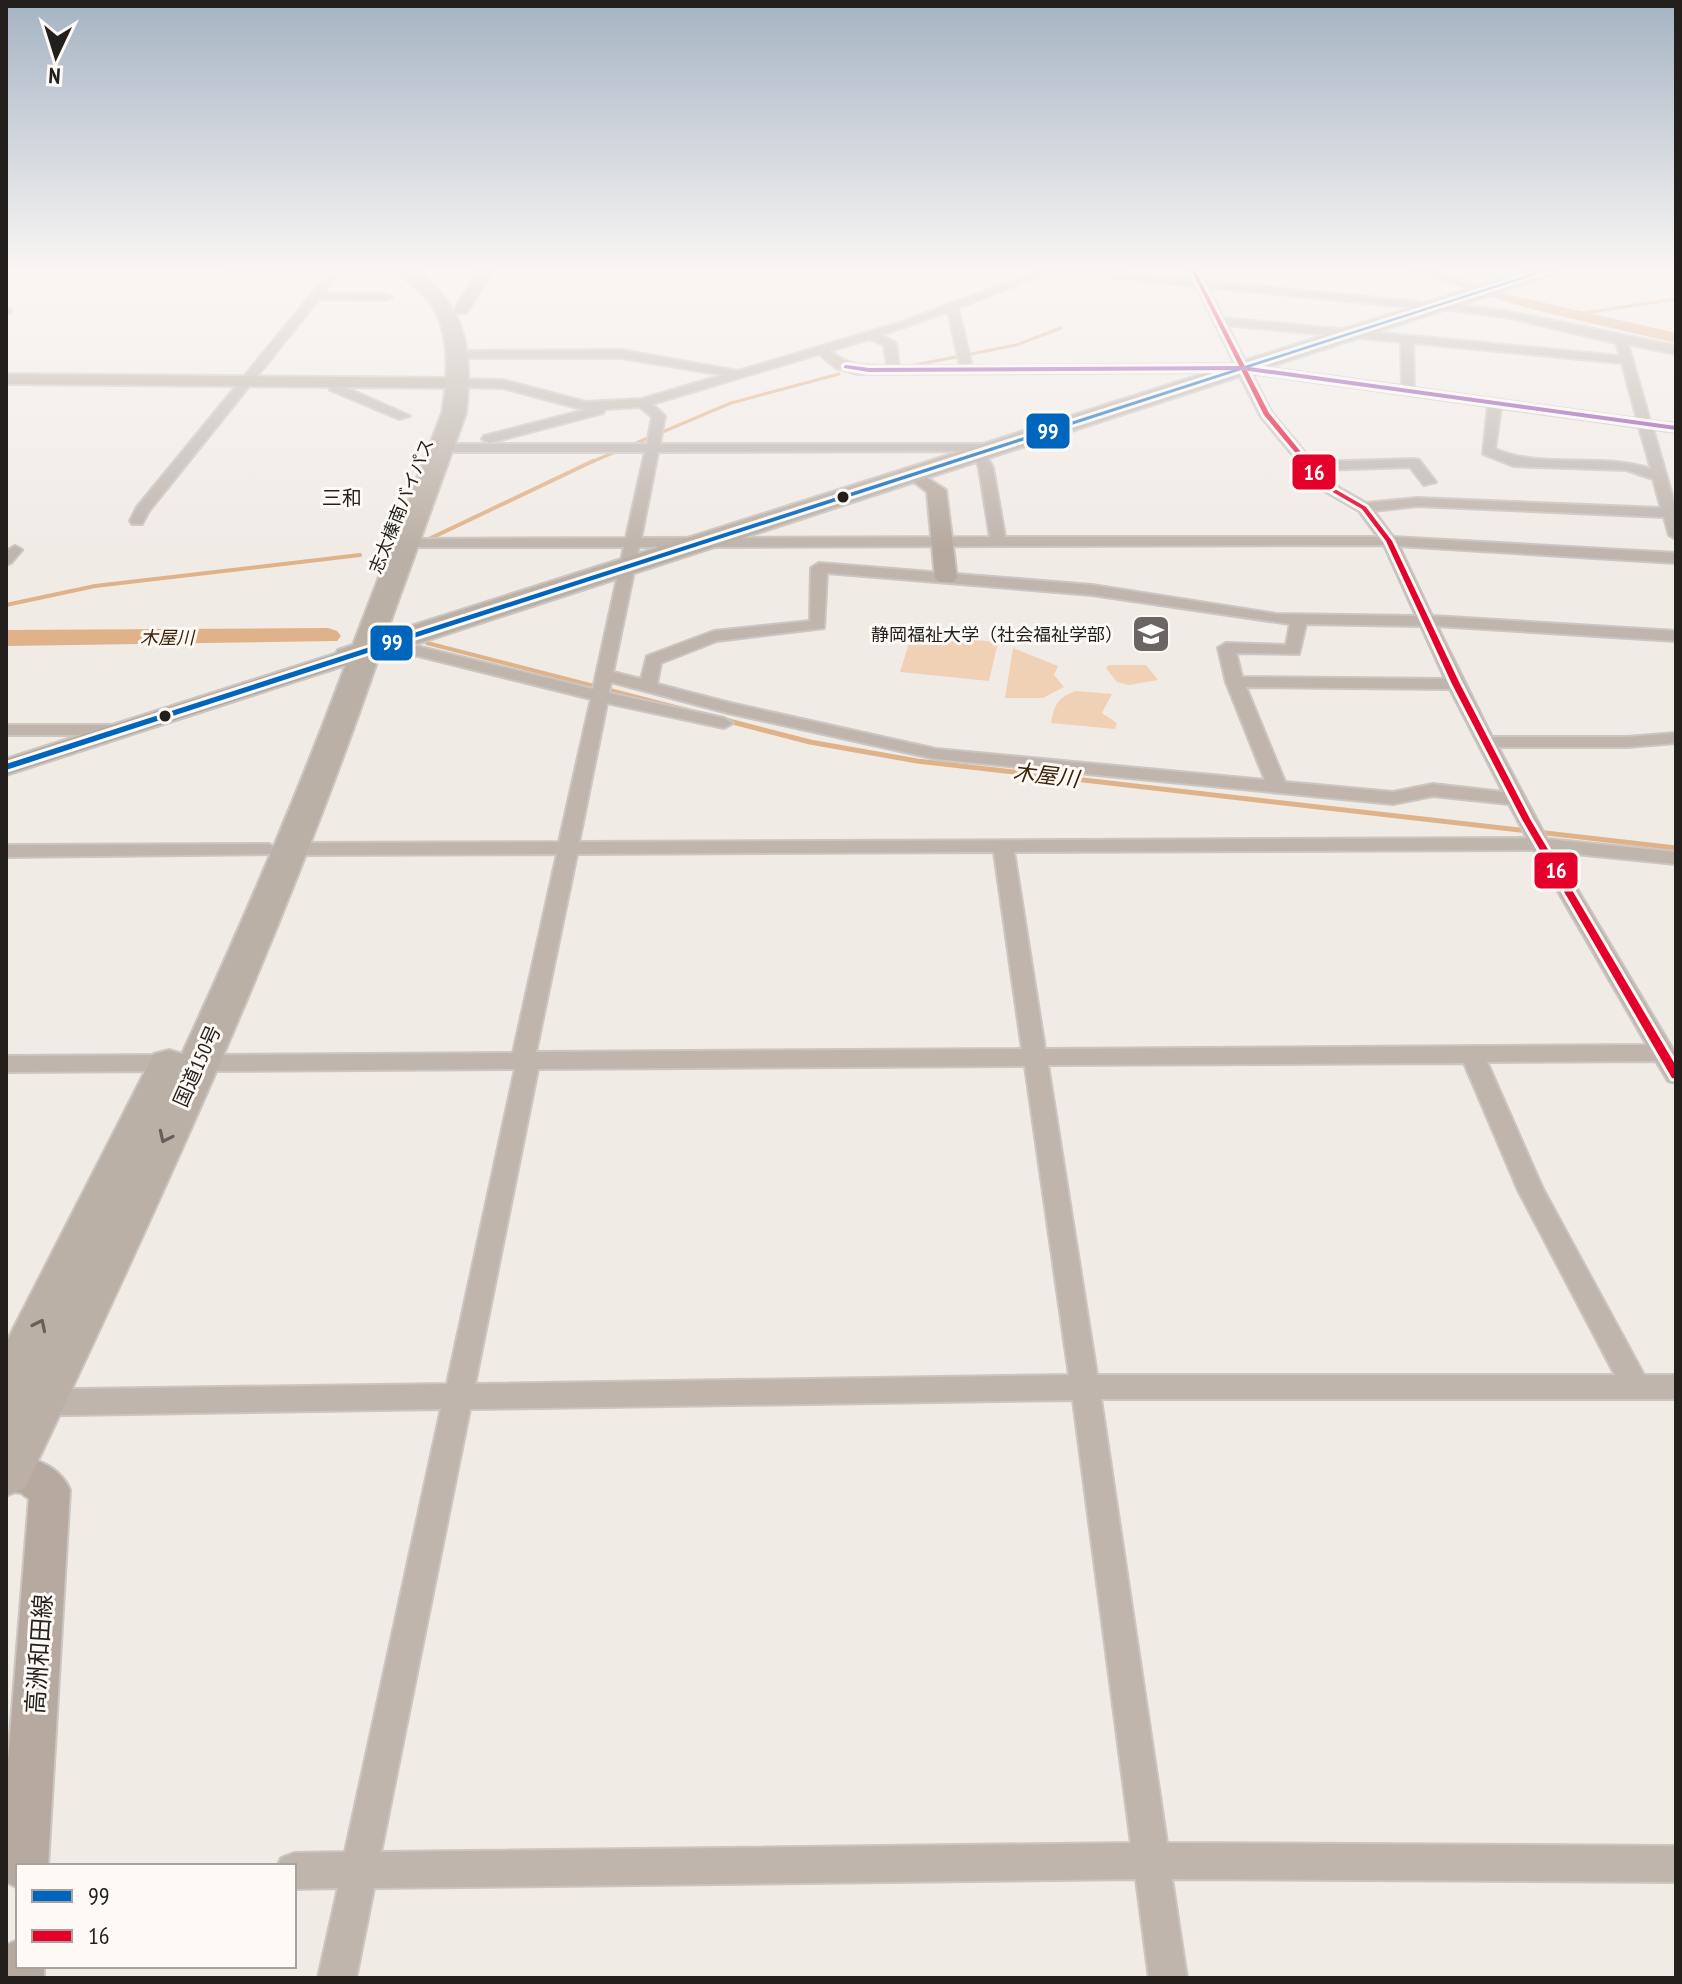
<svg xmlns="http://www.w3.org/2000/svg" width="1682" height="1984" font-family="'PT Sans Narrow','Noto Sans JP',sans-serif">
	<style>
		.green { fill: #f0d1b5 }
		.water { fill: #e0b289 }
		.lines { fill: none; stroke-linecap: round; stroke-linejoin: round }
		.stream-far2 { stroke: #e0b289; stroke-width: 3 }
		.stream-far1 { stroke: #e0b289; stroke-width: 4 }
		.stream { stroke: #e0b289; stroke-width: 5 }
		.river { fill: #e0b289; fill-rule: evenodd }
		.street-casing { stroke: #cbc6c2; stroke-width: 4 }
		.secondary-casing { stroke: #cbc6c2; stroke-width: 4 }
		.highway-casing { stroke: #cbc6c2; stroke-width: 4 }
		.street { fill: #bfb5ad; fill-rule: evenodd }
		.secondary { fill: #b6aaa0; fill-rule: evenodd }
		.highway { fill: #bbb0a6; fill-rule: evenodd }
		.bus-1-casing { stroke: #fef9f5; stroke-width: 6 }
		.bus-2-casing { stroke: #fef9f5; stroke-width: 6 }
		.bus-3-casing { stroke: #fef9f5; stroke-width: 6 }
		.bus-1 { fill: #0065bd; fill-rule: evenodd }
		.bus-2 { fill: #e4002b; fill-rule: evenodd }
		.bus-3 { fill: #8e44ad; fill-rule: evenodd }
		.oneway { stroke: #67605a }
		.bus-dot { fill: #231f1c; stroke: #fef9f5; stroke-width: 3 }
		.labels { text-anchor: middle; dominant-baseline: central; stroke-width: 6; stroke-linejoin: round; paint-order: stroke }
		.far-street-label { font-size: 18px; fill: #231f1c; stroke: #fef9f5 }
		.far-poi-label { font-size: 18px; fill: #231f1c; stroke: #fef9f5; text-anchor: end }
		.far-water-label { font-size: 18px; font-style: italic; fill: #3c2309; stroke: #fef9f5 }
		.far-quarter-label { font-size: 20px; fill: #231f1c; stroke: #fef9f5 }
		.street-label { font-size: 20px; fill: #231f1c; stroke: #fef9f5 }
		.water-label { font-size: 22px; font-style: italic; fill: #3c2309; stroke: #fef9f5 }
		.near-street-label { font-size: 24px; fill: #231f1c; stroke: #fef9f5 }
		.line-badge { stroke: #fef9f5; stroke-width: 3 }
		.badge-label { font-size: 22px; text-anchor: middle; font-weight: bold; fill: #fff }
	</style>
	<rect width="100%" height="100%" fill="#f1ebe6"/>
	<!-- green -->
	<path class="green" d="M912,634L998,642L989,681L900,672Z
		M1013,648L1058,666L1054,675L1064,687L1043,698H1005Z
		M1109,665H1146L1158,680L1129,685L1117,682L1106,668Z
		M1076,691L1112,694L1102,713L1117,723L1115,729L1051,723C1054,705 1058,697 1076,691Z"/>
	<!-- water -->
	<path class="water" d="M1407,270H1436L1514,296L1676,333V343L1531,309Z"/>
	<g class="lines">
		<!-- stream-far2 -->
		<path class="stream-far2" d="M1577,314L1676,299
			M907,370L915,365L1016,345L1061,328
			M589,463L731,403L839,374"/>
		<!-- stream-far1 -->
		<path class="stream-far1" d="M429,539L593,461
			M6,605L95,586L360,555
			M427,643L687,710"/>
		<!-- stream -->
		<path class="stream" d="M725,720L810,742L917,761L1676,848"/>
		<!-- river -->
		<path class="river" d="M328,628L337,631L341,636L337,641L6,646V630Z"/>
		<!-- street casing -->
		<g class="street-casing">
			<path id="street" d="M223,270L396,271L391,274H339L324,293L387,294L392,297L387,300L319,299L149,511L142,524H132L130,521L137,507L328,274L228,273Z
				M1042,270H1056L958,308L972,366L1235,364L1196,286L1063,273L1058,270H1093L1193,280L1188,270H1198L1204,281L1418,302L1424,305L1418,308L1207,287L1223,318L1620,356L1616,343L1505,317L1444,309L1442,307L1448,304L1505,311L1676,346V354L1628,344L1650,421L1676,424V432L1653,429L1676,509V539L1669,535L1664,517L1417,506L1374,511L1393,537L1676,553V563L1399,546L1432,616L1676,631V641L1437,626L1492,737H1627L1676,733V743L1627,747H1498L1547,839L1676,852V864L1555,852L1675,1053L1676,1083L1668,1081L1656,1061L1487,1062L1543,1189L1644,1375H1676V1399H1101L1167,1843L1676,1846V1882L1172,1879L1187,1978H1149L1136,1879L374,1888L356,1978H318L338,1888L294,1889V1866H278L281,1858L294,1853L345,1852L441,1409L6,1416V1390L447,1384L515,1069L199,1071L191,1069L187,1063L191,1057L199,1055L513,1053L557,854L291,855L281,849L291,843L559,842L591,699L382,647L380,644L388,639L593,689L624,547H406L399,543L406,539L626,538L645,452H455L448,448L455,444H647L652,417L640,407L605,409L603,413L489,443L482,439L484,436L585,410L503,388L458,387L452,383L458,379L503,380L586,402L642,399L723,375L621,358H456L452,357V351L621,350L738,371L899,323ZM948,312L960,366H899L896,343L881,335ZM1227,325L1401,342L1402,386L1247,365ZM869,339L884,345L887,366C863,366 849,366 830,351ZM1413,343L1622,363L1637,419L1414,388ZM819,354L836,368L858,374L1238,372L1261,417L1321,489L1359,511L1378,537H1005L993,468L985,453L996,450L985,444H660L665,416L652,404ZM1251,373L1488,406L1483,454L1513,466L1626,470L1653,479L1661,508L1417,498L1366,503L1331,483L1320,470L1410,467L1424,485L1436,482L1419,460L1414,459L1313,462L1272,413ZM1501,408L1639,427L1651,469C1600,452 1544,470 1495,449ZM973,451L979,468L990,537L641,538L658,452ZM1384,545L1416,616L1276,614L1092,585L819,563L811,568L810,621L714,631L647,656L641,679L613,672L639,547ZM827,573L1092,595L1290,624L1286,645L1226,643L1218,648L1226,682L1265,780L936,749L730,703L657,684L661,663L717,641L824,628ZM1306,624L1421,626L1445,679L1242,677L1236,653L1299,654ZM611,682L728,713L936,759L1393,804L1433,796L1509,804L1527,838L579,842L607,703L724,728L733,723L724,718L609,693ZM1246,687L1450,689L1503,792L1433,784L1393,792L1285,782ZM1534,850L1647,1045L1045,1049L1014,852ZM994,852L1022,1049L536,1052L577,854ZM1464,1063L1518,1190L1615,1375H1097L1048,1065ZM1025,1066L1069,1375L475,1384L538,1069ZM1073,1400L1131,1843L381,1852L470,1409Z
				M6,308L11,309V313L6,314Z
				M334,378L338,379L340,385L410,416L399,419L330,390L328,382Z
				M15,546L22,550L11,563L6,565V551Z
				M6,725H120L129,730L120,735H6Z
				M269,844L279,850L276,854L6,857V845Z
				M170,1055L178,1057L182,1063L178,1069L170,1071L6,1072V1056Z"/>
		</g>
		<!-- secondary casing -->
		<g class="secondary-casing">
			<path id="secondary" d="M421,270C413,277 392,278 384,271Z
				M479,270H493L467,313H457L454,310Z
				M6,374L458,378L466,383L458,388L6,384Z
				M912,468L946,490L957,578L953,582H939L935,578L927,492L903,474Z
				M341,652L349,654L352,659L349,664L6,775V759Z
				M6,1453C33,1458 59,1464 70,1490L48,1866H18V1888L6,1882V1785L29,1499L21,1493L6,1491Z
				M18,1940V1966H44V1978H6V1945Z"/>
		</g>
		<!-- highway casing -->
		<g class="highway-casing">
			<path id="highway" d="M396,270H418C467,310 473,352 466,413L386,634L1529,270H1558L1555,274L379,656C281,942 154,1216 25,1488L6,1496V1343L154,1054L169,1050L182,1054C241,926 297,797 346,664L338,662L334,656L338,650L353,645L442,413C448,377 452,332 429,301C419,289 406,282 396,270Z"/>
		</g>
		<!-- street -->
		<use href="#street" class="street"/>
		<!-- secondary -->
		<use href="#secondary" class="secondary"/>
		<!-- highway -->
		<use href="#highway" class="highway"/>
		<!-- bus-1 casing -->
		<g class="bus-1-casing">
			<path id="bus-1" d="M1544,270H1550L6,770V764Z"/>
		</g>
		<!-- bus-2 casing -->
		<g class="bus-2-casing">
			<path id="bus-2" d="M1191,270H1195L1269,413L1328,485L1366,507L1392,541L1460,684L1530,819L1676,1066V1079L1672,1078L1522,819L1452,684L1386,541L1362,509L1324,487L1264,415Z"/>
		</g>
		<!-- bus-3 casing -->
		<g class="bus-3-casing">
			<path id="bus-3" d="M846,365L869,368L1242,366L1676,426V430L1242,370L869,372L844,368V366Z"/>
		</g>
		<!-- bus-1 -->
		<use href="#bus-1" class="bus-1"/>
		<!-- bus-2 -->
		<use href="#bus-2" class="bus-2"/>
		<!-- bus-3 -->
		<use href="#bus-3" class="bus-3"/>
	</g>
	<!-- one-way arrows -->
	<defs><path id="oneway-chevron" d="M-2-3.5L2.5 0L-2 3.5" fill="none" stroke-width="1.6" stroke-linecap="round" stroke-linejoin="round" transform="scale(2)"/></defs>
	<g class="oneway">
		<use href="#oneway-chevron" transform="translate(165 1137) rotate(115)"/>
		<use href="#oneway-chevron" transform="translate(40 1325) rotate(-64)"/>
	</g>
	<!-- sky -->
	<linearGradient id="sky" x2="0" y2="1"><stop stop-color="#a5b3c2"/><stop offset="0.49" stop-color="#f9f6f4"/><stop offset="1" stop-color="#f9f6f4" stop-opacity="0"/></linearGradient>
	<rect width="1682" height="548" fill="url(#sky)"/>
	<!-- icons -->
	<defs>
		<g id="university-square" transform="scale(2)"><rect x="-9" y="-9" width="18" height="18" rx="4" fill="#6b6663" stroke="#fef9f5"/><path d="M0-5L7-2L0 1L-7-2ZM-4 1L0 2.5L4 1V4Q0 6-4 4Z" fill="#fff"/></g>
	</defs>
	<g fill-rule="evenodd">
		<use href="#university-square" x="1151" y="634"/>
	</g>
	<!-- markers -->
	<g class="bus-dot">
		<circle cx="843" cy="497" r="7"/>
		<circle cx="165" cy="716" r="7"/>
	</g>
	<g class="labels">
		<!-- far-street labels -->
		<g class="far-street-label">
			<text transform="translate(401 506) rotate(-68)">志太榛南バイパス</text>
		</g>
		<!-- far-poi labels -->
		<g class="far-poi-label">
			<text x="1123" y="634">静岡福祉大学（社会福祉学部）</text>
		</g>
		<!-- far-water labels -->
		<g class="far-water-label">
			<text x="167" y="637">木屋川</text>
		</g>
		<!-- far-quarter labels -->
		<g class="far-quarter-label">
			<text x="342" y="498">三和</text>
		</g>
		<!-- street labels -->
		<g class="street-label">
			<text transform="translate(197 1066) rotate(-66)">国道150号</text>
		</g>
		<!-- water labels -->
		<g class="water-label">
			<text transform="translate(1046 775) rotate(7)">木屋川</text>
		</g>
		<!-- near-street labels -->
		<g class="near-street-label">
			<text transform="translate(39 1654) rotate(-86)">高洲和田線</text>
		</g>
	</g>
	<g class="line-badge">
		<rect x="1025" y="412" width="46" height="38" rx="8" fill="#0065bd"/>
		<rect x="1291" y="453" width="46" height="38" rx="8" fill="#e4002b"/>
		<rect x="369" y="624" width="45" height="38" rx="8" fill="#0065bd"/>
		<rect x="1533" y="851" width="46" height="39" rx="8" fill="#e4002b"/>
	</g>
	<g class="badge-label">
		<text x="1048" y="439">99</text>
		<text x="1314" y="480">16</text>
		<text x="392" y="650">99</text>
		<text x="1556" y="878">16</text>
	</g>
	<!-- border -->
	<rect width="1682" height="1984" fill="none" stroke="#231f1c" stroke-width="16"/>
	<!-- legend -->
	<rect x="16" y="1864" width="280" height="104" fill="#fef9f5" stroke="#a6a29e" stroke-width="2"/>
	<rect x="32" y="1890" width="40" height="12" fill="#0065bd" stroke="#a6a29e" stroke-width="2"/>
	<text x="88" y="1904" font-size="24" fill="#231f1c">99</text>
	<rect x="32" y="1930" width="40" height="12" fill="#e4002b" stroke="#a6a29e" stroke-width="2"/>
	<text x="88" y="1944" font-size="24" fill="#231f1c">16</text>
	<!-- north arrow -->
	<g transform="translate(56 56) rotate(184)" stroke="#fef9f5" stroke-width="6" paint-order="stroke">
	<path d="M0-6L14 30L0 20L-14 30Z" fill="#231f1c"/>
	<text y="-12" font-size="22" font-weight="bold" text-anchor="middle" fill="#231f1c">N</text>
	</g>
</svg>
